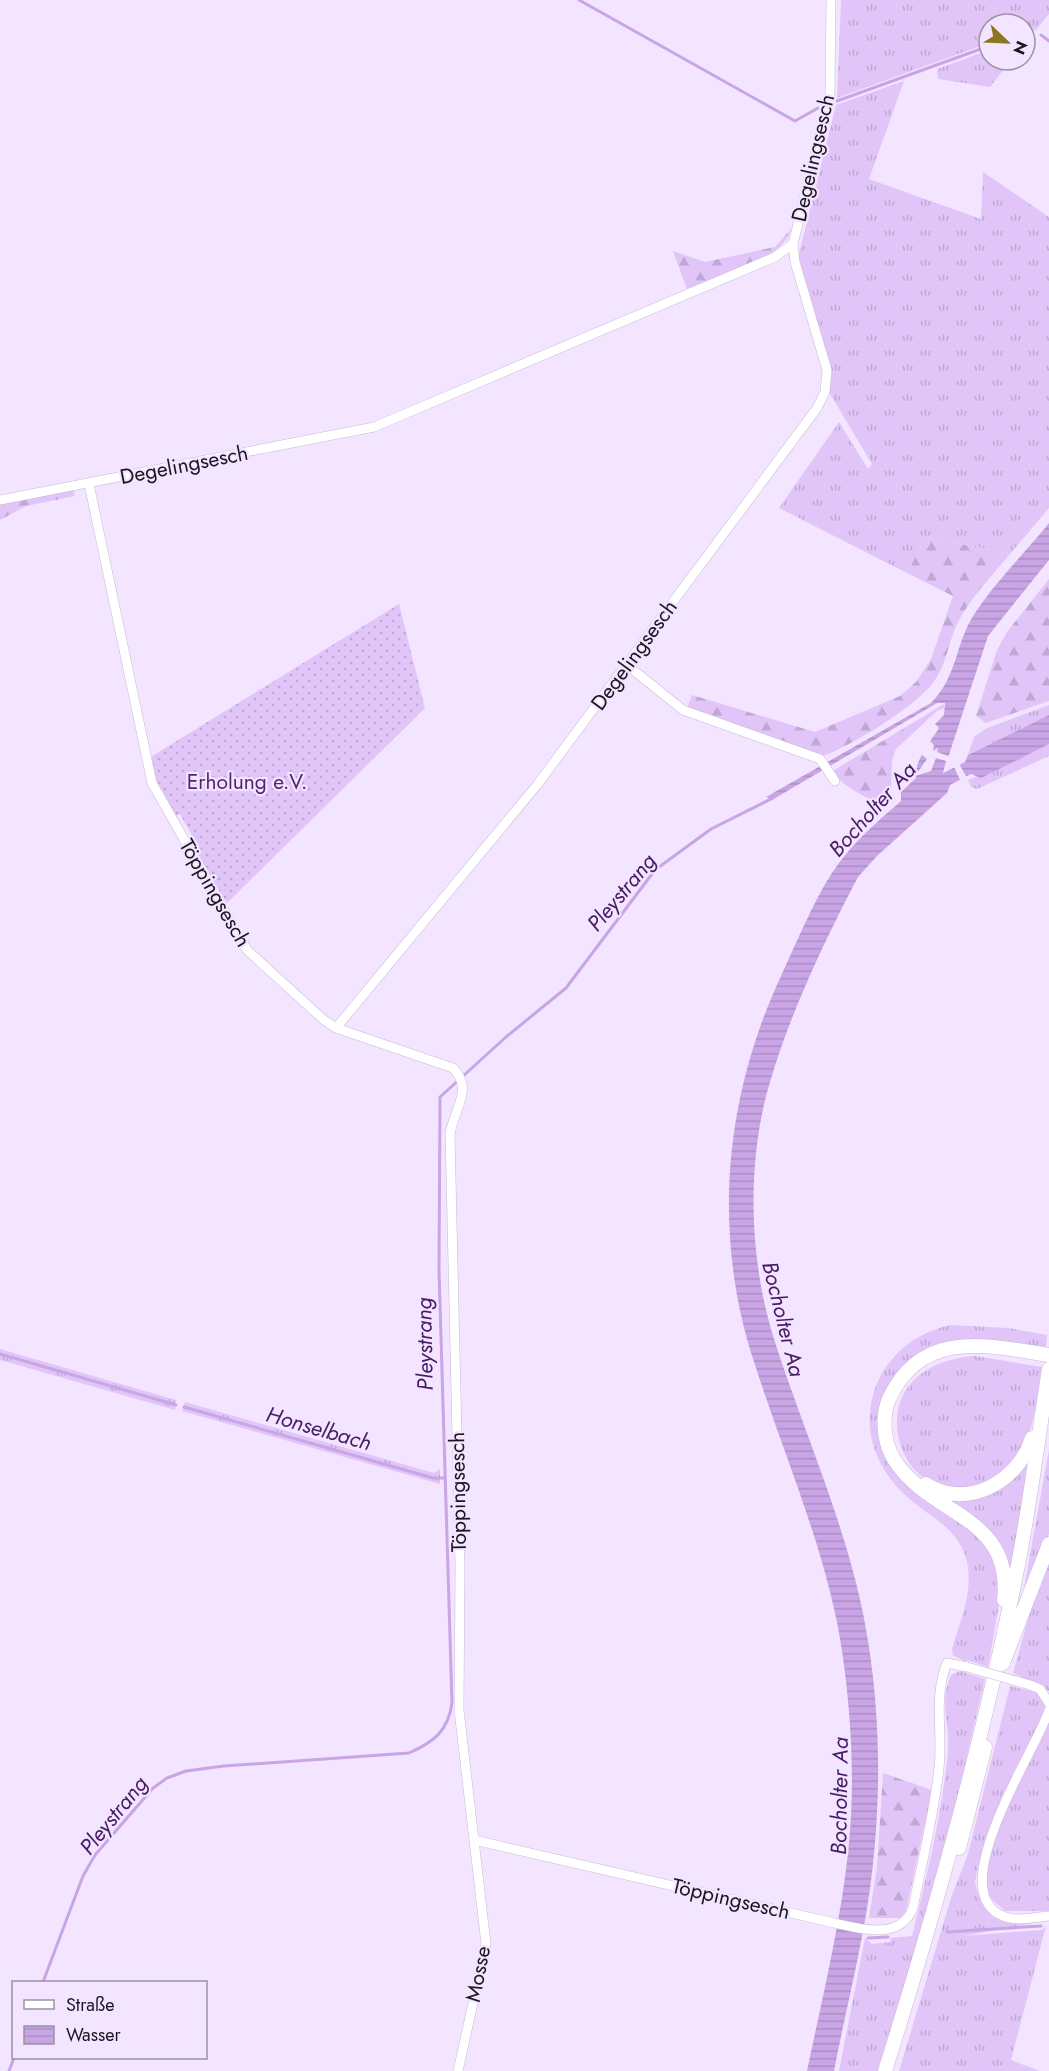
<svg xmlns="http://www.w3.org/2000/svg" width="1049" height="2071" font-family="Jost,sans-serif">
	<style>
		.grass { fill: url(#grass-tufts) }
		.forest { fill: url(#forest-firs) }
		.garden { fill: url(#garden-dots) }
		.water { fill: url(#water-rules) }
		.pier { fill: #f3e5ff }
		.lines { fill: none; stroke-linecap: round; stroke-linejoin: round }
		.stream { stroke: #c9a5e5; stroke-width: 3 }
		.minor-casing { stroke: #c8bad3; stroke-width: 10 }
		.highway-casing { stroke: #c8bad3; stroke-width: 15 }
		.minor { stroke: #fff; stroke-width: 9 }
		.highway { stroke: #fff; stroke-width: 14 }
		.minor-bridge-casing { stroke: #c8bad3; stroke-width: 10; stroke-linecap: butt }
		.minor-bridge { stroke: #fff; stroke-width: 9 }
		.labels { text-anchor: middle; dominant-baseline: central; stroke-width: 4.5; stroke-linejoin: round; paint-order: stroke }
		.street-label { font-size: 21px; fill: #1a151e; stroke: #f3e5ff }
		.park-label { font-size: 21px; fill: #51246e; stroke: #f3e5ff }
		.water-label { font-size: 22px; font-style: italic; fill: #491b65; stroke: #f3e5ff }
	</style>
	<defs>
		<pattern id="grass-tufts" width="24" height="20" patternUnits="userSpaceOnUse" patternTransform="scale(1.5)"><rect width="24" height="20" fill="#e1c4f8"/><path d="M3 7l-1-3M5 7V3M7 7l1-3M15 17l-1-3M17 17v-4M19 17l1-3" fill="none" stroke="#c0a8d4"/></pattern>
		<pattern id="forest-firs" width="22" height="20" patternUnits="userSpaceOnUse" patternTransform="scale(1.5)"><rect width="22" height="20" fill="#e1c4f8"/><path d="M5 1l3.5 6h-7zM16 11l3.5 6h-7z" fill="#c0a8d4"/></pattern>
		<pattern id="garden-dots" width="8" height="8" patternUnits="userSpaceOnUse" patternTransform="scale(1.5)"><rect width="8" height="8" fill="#e1c4f8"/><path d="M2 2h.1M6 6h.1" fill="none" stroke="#c0a8d4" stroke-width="1.8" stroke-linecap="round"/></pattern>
		<pattern id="water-rules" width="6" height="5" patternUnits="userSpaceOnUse" patternTransform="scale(1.5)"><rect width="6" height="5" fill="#c9a5e5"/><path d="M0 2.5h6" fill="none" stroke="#ac8dc4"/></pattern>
	</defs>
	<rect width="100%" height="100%" fill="#f3e5ff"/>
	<!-- grass -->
	<path class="grass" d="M841,0H1049V14L1036,30L1025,31V24H989V43L837,98Z
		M989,50V60H1011L990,87L938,79L937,69Z
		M904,81L869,179L981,219L983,172L1049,217V508L1010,554L926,537L907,573L779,508L839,422L868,469L872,464L829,392L832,372L798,258L836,105Z
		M1049,705V715L968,755L974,737L987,728Z
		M1049,744V756L977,789L971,787L968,780Z
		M951,1325L1008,1328L1047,1335L1046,1347C996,1340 934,1329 898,1373C890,1382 883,1394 882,1406C880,1419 884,1435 885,1448L968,1523L992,1548L1002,1588L988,1667L967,1660L966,1662L953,1655L952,1649C962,1615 978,1581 962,1548C950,1523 920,1511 902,1492C870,1460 860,1417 880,1377C895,1349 921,1331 951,1325Z
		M0,1349L176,1400L175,1410L0,1360Z
		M975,1356L1042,1367C1037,1394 1035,1428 1021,1452C1013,1467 1004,1473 988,1481C901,1528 842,1366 975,1356Z
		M185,1402L434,1473L440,1469V1484L182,1411Z
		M1032,1447L1010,1597L1008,1570L941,1497L988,1492Z
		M1049,1450V1534L1027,1587L1024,1588Z
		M1049,1561V1691L1013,1673L1036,1591Z
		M960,1671L985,1679L942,1862L880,2071H839L865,1938L872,1944L891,1942L890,1938L912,1936C927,1876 942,1814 948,1751C950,1723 939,1704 951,1675Z
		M1010,1686L1036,1692L1044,1700L1045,1712L1013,1773L997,1812L978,1866L975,1882L980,1901L993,1917L1005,1922H1040L963,1936L1042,1930L1046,1926L1011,2060L1040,2071H899L951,1898L968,1854Z
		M1049,1723V1911H1005C1000,1906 992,1901 989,1895C974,1865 1032,1752 1049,1723Z"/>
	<!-- forest -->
	<path class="forest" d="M791,229C785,259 714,278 687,289L673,251L705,262L775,247Z
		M73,489L75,496L26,506L0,520V498Z
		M926,537L1010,554C991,577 970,598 957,624C948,644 946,667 932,684C913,708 850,747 820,757L687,708L692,695L815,732L900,696L916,682L931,659L953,596L907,573Z
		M1049,579V701L986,723L976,716L997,650L1007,632Z
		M944,704V708L937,711L896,749L892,760L891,794L884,802C871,804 839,782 831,772Z
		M883,1773L932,1790L906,1911L900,1918H869L877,1867Z"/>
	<!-- garden -->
	<path class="garden" d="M399,604L425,708L227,903L197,855L201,852L180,814L176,816L156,779L149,758Z"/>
	<!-- water -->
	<path class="water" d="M1049,523V560L988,636L943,773L965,762L968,755L1049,715V744L981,778L971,774L950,785L947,793L877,856L858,877C824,942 791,1011 770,1082C746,1162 749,1260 774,1339C806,1439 852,1537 868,1641C880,1715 881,1789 873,1864C866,1933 847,2003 834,2071H807C822,1999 840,1926 848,1853C855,1790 852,1727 844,1665C831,1560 786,1462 754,1362C712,1234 724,1098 781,976C797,942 817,892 839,863C857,839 879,820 901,801V792L916,778C914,761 930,742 939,728L935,724L944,715L945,703H937L772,800L766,797L931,703C958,676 955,643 975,613C996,581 1025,553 1049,523Z"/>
	<!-- pier -->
	<path class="pier" d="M930,741L934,745L933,751L938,748L937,752L951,757L947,768L958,762L967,778L961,782L954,767L943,773L946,761L936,758L931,771L915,776L927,759L920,753L922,747Z"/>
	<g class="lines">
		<!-- stream -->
		<path class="stream" d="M579,0L795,121L818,108
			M1025,34L1032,33
			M1041,35L1049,41
			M837,101L989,46
			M0,1354L176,1405
			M184,1407L433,1478H445
			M947,1932L1041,1926
			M868,1938L888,1937
			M43,1982L83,1876L95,1855L153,1788L167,1778L186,1771L224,1766L409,1753C434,1742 448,1731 452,1703L439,1271L440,1097L506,1037L566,988L655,870L711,829L773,798
			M9,2071L14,2058"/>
		<!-- minor casing -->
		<g class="minor-casing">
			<path id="minor" d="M89,484L152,783L247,950L324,1020L336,1028L453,1068C474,1089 454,1109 450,1134L460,1567L459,1710L486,1944L458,2071
				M0,500L374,427L775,257L793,244
				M627,665L683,710L820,759L835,781
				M336,1028L537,785L817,408L825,392L827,370L795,262L793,244L830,94L831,0
				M1030,1685L1040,1689L1049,1703
				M1049,1710C1037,1749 941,1891 1003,1916C1016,1922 1035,1917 1049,1916
				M474,1840L830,1922C857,1928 900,1942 913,1908C922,1862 934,1815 939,1768C943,1732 933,1697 947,1663L967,1667"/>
		</g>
		<!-- highway casing -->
		<g class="highway-casing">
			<path id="highway" d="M926,1484C967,1511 1019,1481 1032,1438
				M1004,1600C1013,1515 932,1517 895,1461C884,1444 881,1418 889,1399C921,1329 986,1345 1049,1355
				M1003,1663L1049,1544
				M959,1848L985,1747
				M885,2071C936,1909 983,1742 1016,1575C1030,1507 1038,1437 1049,1369"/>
		</g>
		<!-- minor -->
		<use href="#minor" class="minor"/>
		<!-- highway -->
		<use href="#highway" class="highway"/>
		<!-- minor-bridge casing -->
		<g class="minor-bridge-casing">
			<path id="minor-bridge" d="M967,1667L1030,1685"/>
		</g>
		<!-- minor-bridge -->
		<use href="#minor-bridge" class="minor-bridge"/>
	</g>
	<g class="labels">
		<!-- street labels -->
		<g class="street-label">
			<text transform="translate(813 158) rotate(-77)">Degelingsesch</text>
			<text transform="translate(184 465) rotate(-11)">Degelingsesch</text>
			<text transform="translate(634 655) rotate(-54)">Degelingsesch</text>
			<text transform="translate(215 893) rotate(60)">Töppingsesch</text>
			<text transform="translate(458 1492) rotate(-91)">Töppingsesch</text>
			<text transform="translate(731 1899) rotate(13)">Töppingsesch</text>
			<text transform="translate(478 1974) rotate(-79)">Mosse</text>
		</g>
		<!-- park labels -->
		<g class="park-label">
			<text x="247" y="782">Erholung e.V.</text>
		</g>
		<!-- water labels -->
		<g class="water-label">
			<text transform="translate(872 809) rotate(-48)">Bocholter Aa</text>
			<text transform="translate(621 892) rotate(-50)">Pleystrang</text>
			<text transform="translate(784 1319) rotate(76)">Bocholter Aa</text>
			<text transform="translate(424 1344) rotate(-91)">Pleystrang</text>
			<text transform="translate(319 1428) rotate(16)">Honselbach</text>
			<text transform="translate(839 1796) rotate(-89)">Bocholter Aa</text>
			<text transform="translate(113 1815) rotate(-51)">Pleystrang</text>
		</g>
	</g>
	<!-- legend -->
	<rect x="12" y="1981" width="195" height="78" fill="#f3e5ff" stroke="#9c92a5" stroke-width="1.5"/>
	<rect x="24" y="2000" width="30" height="9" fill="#ffffff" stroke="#9c92a5" stroke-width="1.5"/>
	<text x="66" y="2011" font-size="18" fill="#1a151e">Straße</text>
	<rect x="24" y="2026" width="30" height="18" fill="url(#water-rules)" stroke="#9c92a5" stroke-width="1.5"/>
	<text x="66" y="2041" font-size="18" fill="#1a151e">Wasser</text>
	<!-- north arrow -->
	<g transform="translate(1007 42) rotate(113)"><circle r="28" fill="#f3e5ff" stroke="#9c92a5" stroke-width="1.5"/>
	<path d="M0-4.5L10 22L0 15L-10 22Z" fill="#8a771b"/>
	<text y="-9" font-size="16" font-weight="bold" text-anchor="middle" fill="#1a151e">N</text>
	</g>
</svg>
